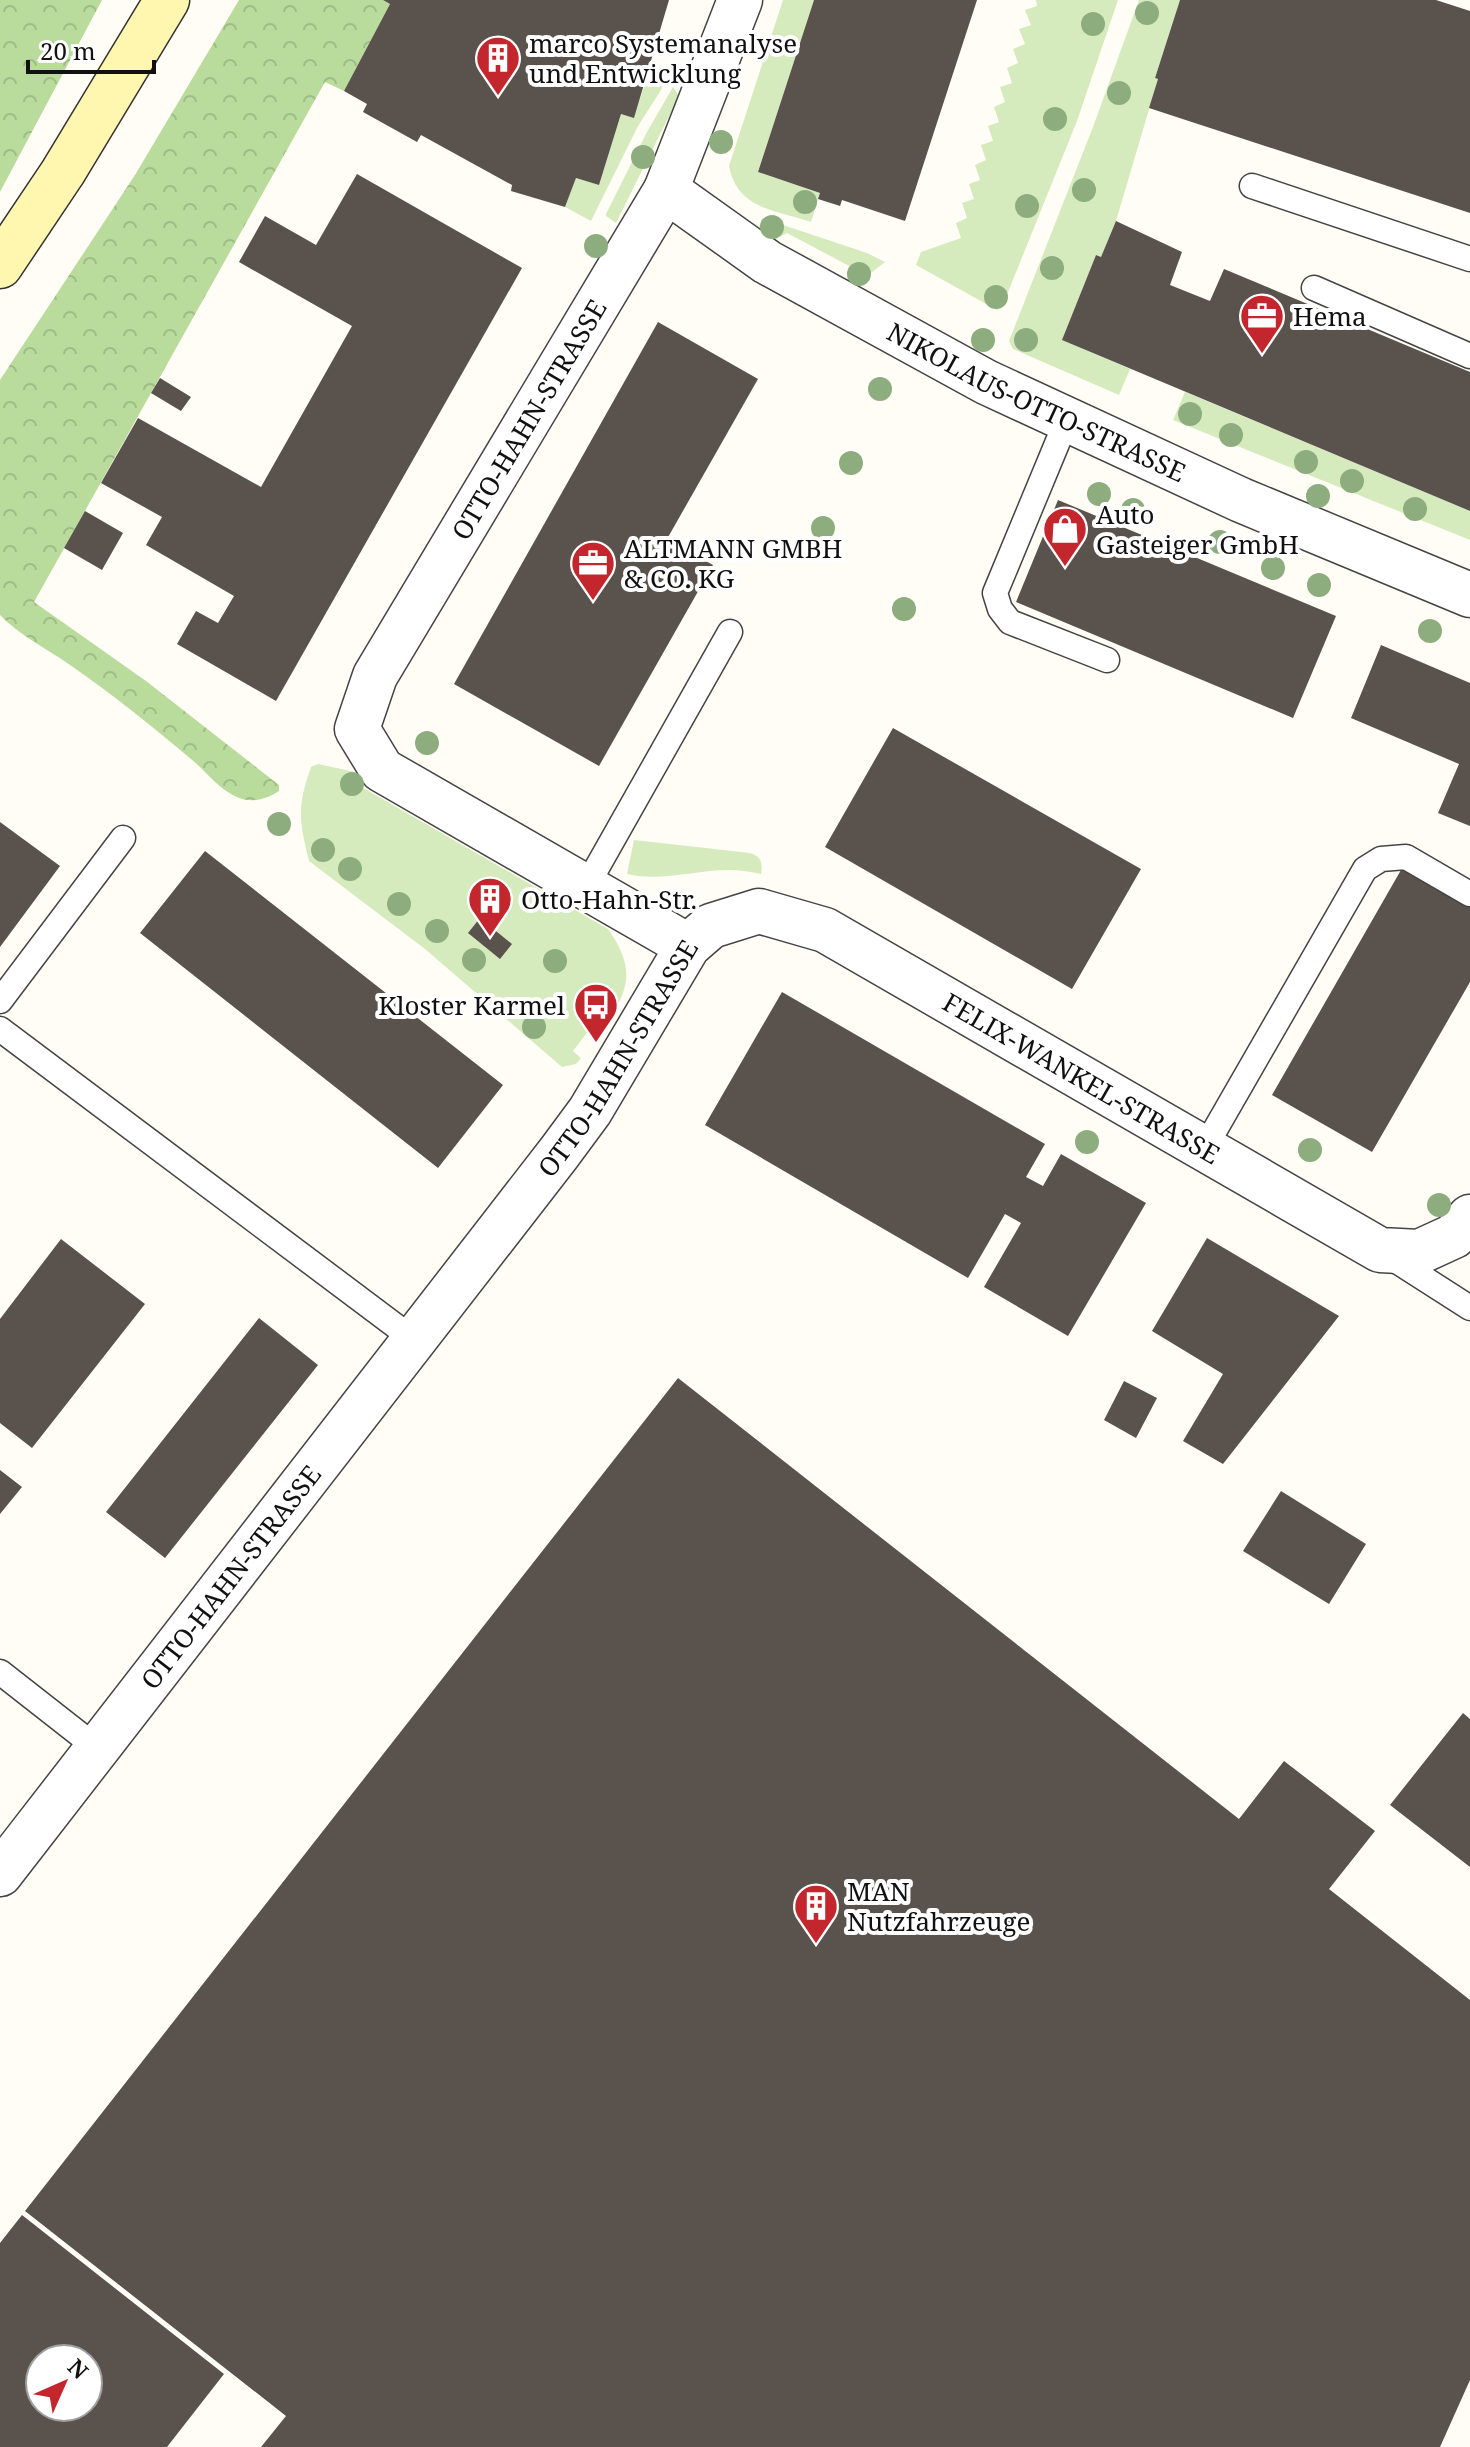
<svg xmlns="http://www.w3.org/2000/svg" width="1470" height="2447" font-family="'Noto Serif',serif">
	<style>
		.grass { fill: #d5ebbd }
		.forest { fill: url(#forest-crowns) }
		.building { fill: #5a524d; fill-rule: evenodd }
		.lines { fill: none; stroke-linecap: round; stroke-linejoin: round }
		.lane-casing { stroke: #444; stroke-width: 27 }
		.street-casing { stroke: #444; stroke-width: 47 }
		.secondary-casing { stroke: #333; stroke-width: 47 }
		.lane { stroke: #fff; stroke-width: 24 }
		.street { stroke: #fff; stroke-width: 44 }
		.secondary { stroke: #fff6b0; stroke-width: 44 }
		.tree { fill: #8dad7f }
		.labels { text-anchor: middle; dominant-baseline: central; stroke-width: 8; stroke-linejoin: round; paint-order: stroke }
		.poi-label { font-size: 26px; fill: #111; stroke: #fff; text-anchor: start }
		.street-label { font-size: 26px; fill: #111; stroke: #fff }
	</style>
	<defs>
		<pattern id="forest-crowns" width="20" height="18" patternUnits="userSpaceOnUse" patternTransform="scale(2)"><rect width="20" height="18" fill="#b9dc9c"/><path d="M2 6a3 3 0 1 1 6 0M12 15a3 3 0 1 1 6 0" fill="none" stroke="#9ebc85"/></pattern>
	</defs>
	<rect width="100%" height="100%" fill="#fffdf5"/>
	<!-- grass -->
	<path class="grass" d="M783,0H814L758,172L820,193L811,222C775,210 737,209 729,166Z
		M1036,0H1118L1077,121L1002,307L997,310L916,265L921,252L961,238L956,223L967,218L962,203L974,199L969,184L980,180L975,165L986,160L981,145L993,141L988,126L999,122L994,107L1005,102L1000,87L1012,83L1007,68L1018,63L1013,49L1025,44L1019,29L1031,25L1025,10L1037,6Z
		M1139,0H1180L1155,78L1158,79L1116,221L1101,257L1096,255L1063,340L1130,369L1119,395L1013,349L1009,341L1093,127Z
		M652,79L664,83L661,90L638,126L591,221L565,207L576,178L599,185L621,114L634,117L644,87Z
		M673,87L679,96L616,223L606,216V214L647,132Z
		M762,218L867,253L885,262L858,283L846,280L853,268L787,233L776,239L759,227Z
		M1185,392L1470,511V540L1173,420Z
		M318,764L355,772L360,786L608,929C638,971 628,994 600,1032L593,1025L573,1051L581,1058L576,1064L562,1067L425,949L309,861C299,820 297,807 311,767Z
		M634,840L750,853C761,856 763,863 761,874C751,872 740,870 729,870C694,870 662,882 627,874Z"/>
	<!-- forest -->
	<path class="forest" d="M0,0H102L0,192Z
		M239,0H383L390,4L344,91L325,82L34,602L146,681L279,785V791C267,799 253,803 239,798C219,790 207,772 191,759C152,726 112,694 70,665C46,648 20,636 0,615V380L135,175Z"/>
	<!-- building -->
	<path class="building" d="M383,0H669L634,118L621,114L599,185L576,178L565,207L511,191L512,185L421,135L417,142L363,112L367,104L344,91L390,4Z
		M814,0H977L905,221L842,200L840,206L818,199L820,193L758,172Z
		M1180,0H1436L1470,11V213L1149,108L1158,79L1155,78Z
		M357,174L522,268L276,701L177,644L196,611L218,623L234,596L146,545L162,517L101,483L138,418L261,487L352,326L239,262L265,216L316,245Z
		M1116,221L1182,252L1170,285L1210,301L1224,269L1470,372V511L1062,340L1096,255L1101,257Z
		M658,322L758,379L667,539L713,565L599,766L454,684Z
		M160,378L191,397L181,411L151,393Z
		M1058,500L1336,616L1293,718L1016,602Z
		M85,511L123,533L102,570L64,548Z
		M1381,645L1470,683V826L1438,813L1459,764L1351,718Z
		M893,728L1141,869L1072,989L825,847Z
		M0,822L60,866L0,947Z
		M205,851L503,1085L438,1168L140,933Z
		M1405,863L1470,901V982L1372,1152L1272,1095Z
		M480,918L512,944L500,959L468,933Z
		M782,992L1045,1144L1026,1177L1043,1186L1061,1154L1146,1203L1068,1336L984,1287L1021,1223L1005,1214L968,1278L705,1125Z
		M1207,1238L1339,1316L1223,1464L1183,1441L1223,1374L1152,1331Z
		M61,1239L145,1304L32,1448L0,1423V1319Z
		M259,1318L318,1365L165,1558L106,1512Z
		M678,1378L1239,1819L1284,1761L1375,1831L1329,1889L1470,2000V2380L1440,2447H261L286,2416L25,2211Z
		M1124,1381L1157,1398L1136,1438L1104,1420Z
		M0,1470L22,1487L0,1514Z
		M1281,1491L1366,1544L1329,1604L1243,1551Z
		M1463,1713L1470,1719V1867L1390,1805Z
		M22,2215L224,2374L167,2447H0V2243ZM40,2359H88V2407H40Z"/>
	<g class="lines">
		<!-- lane casing -->
		<g class="lane-casing">
			<path id="lane" d="M1252,186L1470,259
				M1314,288L1470,356
				M1066,422L995,593L1000,609L1010,622L1107,660
				M586,887L730,632
				M0,1001L123,838
				M0,1029L413,1339
				M1204,1149L1365,869L1381,859L1406,857L1470,894
				M1392,1258L1470,1308
				M0,1672L97,1748"/>
		</g>
		<!-- street casing -->
		<g class="street-casing">
			<g id="street">
				<path id="s1" d="M666,190L767,262L986,382L1241,500L1470,595"/>
				<path id="s2" d="M688,946L382,770L357,729L375,676L666,190L740,0"/>
				<path id="s3" d="M0,1874L559,1153L590,1111L688,946L711,926L759,911L825,930L1380,1250L1419,1252L1454,1236L1470,1217"/>
			</g>
		</g>
		<!-- secondary casing -->
		<g class="secondary-casing">
			<path id="secondary" d="M0,266L63,172L167,0"/>
		</g>
		<!-- lane -->
		<use href="#lane" class="lane"/>
		<!-- street -->
		<use href="#street" class="street"/>
		<!-- secondary -->
		<use href="#secondary" class="secondary"/>
	</g>
	<!-- trees -->
	<g class="tree">
		<circle cx="1147" cy="13" r="12"/>
		<circle cx="1093" cy="24" r="12"/>
		<circle cx="1119" cy="93" r="12"/>
		<circle cx="1055" cy="119" r="12"/>
		<circle cx="721" cy="142" r="12"/>
		<circle cx="643" cy="157" r="12"/>
		<circle cx="1084" cy="190" r="12"/>
		<circle cx="805" cy="202" r="12"/>
		<circle cx="1027" cy="206" r="12"/>
		<circle cx="772" cy="227" r="12"/>
		<circle cx="596" cy="246" r="12"/>
		<circle cx="1052" cy="268" r="12"/>
		<circle cx="859" cy="274" r="12"/>
		<circle cx="996" cy="297" r="12"/>
		<circle cx="983" cy="340" r="12"/>
		<circle cx="1026" cy="340" r="12"/>
		<circle cx="880" cy="389" r="12"/>
		<circle cx="1190" cy="414" r="12"/>
		<circle cx="1231" cy="435" r="12"/>
		<circle cx="1306" cy="462" r="12"/>
		<circle cx="851" cy="463" r="12"/>
		<circle cx="1352" cy="481" r="12"/>
		<circle cx="1099" cy="494" r="12"/>
		<circle cx="1318" cy="496" r="12"/>
		<circle cx="1415" cy="509" r="12"/>
		<circle cx="1133" cy="510" r="12"/>
		<circle cx="823" cy="528" r="12"/>
		<circle cx="1220" cy="542" r="12"/>
		<circle cx="1273" cy="568" r="12"/>
		<circle cx="1319" cy="585" r="12"/>
		<circle cx="904" cy="609" r="12"/>
		<circle cx="1430" cy="631" r="12"/>
		<circle cx="427" cy="743" r="12"/>
		<circle cx="352" cy="784" r="12"/>
		<circle cx="279" cy="824" r="12"/>
		<circle cx="323" cy="850" r="12"/>
		<circle cx="350" cy="869" r="12"/>
		<circle cx="399" cy="904" r="12"/>
		<circle cx="437" cy="931" r="12"/>
		<circle cx="474" cy="960" r="12"/>
		<circle cx="555" cy="961" r="12"/>
		<circle cx="534" cy="1027" r="12"/>
		<circle cx="1087" cy="1142" r="12"/>
		<circle cx="1310" cy="1150" r="12"/>
		<circle cx="1439" cy="1205" r="12"/>
	</g>
	<!-- icons -->
	<defs>
		<g id="building-pin" transform="scale(2.3)"><path d="M0 17L-7.5 6A9.5 9.5 0 1 1 7.5 6Z" fill="#c4262e" stroke="#fff"/><path d="M-4-6H4V6H1V3H-1V6H-4ZM-2.5-4.3h1.7v1.8h-1.7ZM.8-4.3h1.7v1.8H.8ZM-2.5-1h1.7V.8h-1.7ZM.8-1h1.7V.8H.8Z" fill="#fff"/></g>
		<g id="office-pin" transform="scale(2.3)"><path d="M0 17L-7.5 6A9.5 9.5 0 1 1 7.5 6Z" fill="#c4262e" stroke="#fff"/><path d="M-6-3h4V-5.5h4V-3h4V5H-6ZM-1-4.5V-3h2v-1.5ZM-6 0V1H6V0Z" fill="#fff"/></g>
		<g id="shop-pin" transform="scale(2.3)"><path d="M0 17L-7.5 6A9.5 9.5 0 1 1 7.5 6Z" fill="#c4262e" stroke="#fff"/><path d="M-5-2.5h2.3a2.7 3.5 0 0 1 5.4 0H5L5.5 6h-11ZM-1.5-2.5h3a1.5 2.3 0 0 0-3 0Z" fill="#fff"/></g>
		<g id="bus-pin" transform="scale(2.3)"><path d="M0 17L-7.5 6A9.5 9.5 0 1 1 7.5 6Z" fill="#c4262e" stroke="#fff"/><path d="M-5-6H5V4H4V6H2V4H-2V6H-4V4H-5ZM-3.5-4V0h7V-4ZM-3.5 1.2v1.5H-2V1.2ZM2 1.2v1.5H3.5V1.2Z" fill="#fff"/></g>
	</defs>
	<g fill-rule="evenodd">
		<use href="#building-pin" x="498" y="58"/>
		<use href="#office-pin" x="1262" y="316"/>
		<use href="#shop-pin" x="1065" y="529"/>
		<use href="#office-pin" x="593" y="563"/>
		<use href="#building-pin" x="490" y="899"/>
		<use href="#bus-pin" x="596" y="1005"/>
		<use href="#building-pin" x="816" y="1906"/>
	</g>
	<g class="labels">
		<!-- poi labels -->
		<g class="poi-label">
			<text x="529" y="43">marco Systemanalyse<tspan x="529" dy="30">und Entwicklung</tspan></text>
			<text x="1293" y="316">Hema</text>
			<text x="1096" y="514">Auto<tspan x="1096" dy="30">Gasteiger GmbH</tspan></text>
			<text x="624" y="548">ALTMANN GMBH<tspan x="624" dy="30">&amp; CO. KG</tspan></text>
			<text x="521" y="899">Otto-Hahn-Str.</text>
			<text x="565" y="1005" text-anchor="end">Kloster Karmel</text>
			<text x="847" y="1891">MAN<tspan x="847" dy="30">Nutzfahrzeuge</tspan></text>
		</g>
		<!-- street labels -->
		<g class="street-label">
			<text stroke="none"><textPath href="#s1" startOffset="428">NIKOLAUS-OTTO-STRASSE</textPath></text>
			<text stroke="none"><textPath href="#s2" startOffset="756">OTTO-HAHN-STRASSE</textPath></text>
			<text stroke="none"><textPath href="#s3" startOffset="1024">OTTO-HAHN-STRASSE</textPath></text>
			<text stroke="none"><textPath href="#s3" startOffset="1602">FELIX-WANKEL-STRASSE</textPath></text>
			<text stroke="none"><textPath href="#s3" startOffset="376">OTTO-HAHN-STRASSE</textPath></text>
		</g>
	</g>
	<!-- north arrow -->
	<g transform="translate(64 2383) rotate(45)"><circle r="38" fill="#ffffff" stroke="#a0a0a0" stroke-width="2"/>
	<path d="M0-6L14 30L0 20L-14 30Z" fill="#c4262e"/>
	<text y="-12" font-size="22" font-weight="bold" text-anchor="middle" fill="#111111">N</text>
	</g>
	<!-- scale -->
	<path d="M28 60v12h126v-12" fill="none" stroke="#111111" stroke-width="4"/>
	<text x="40" y="60" font-size="24" fill="#111111" stroke="#ffffff" stroke-width="6" paint-order="stroke">20 m</text>
</svg>
